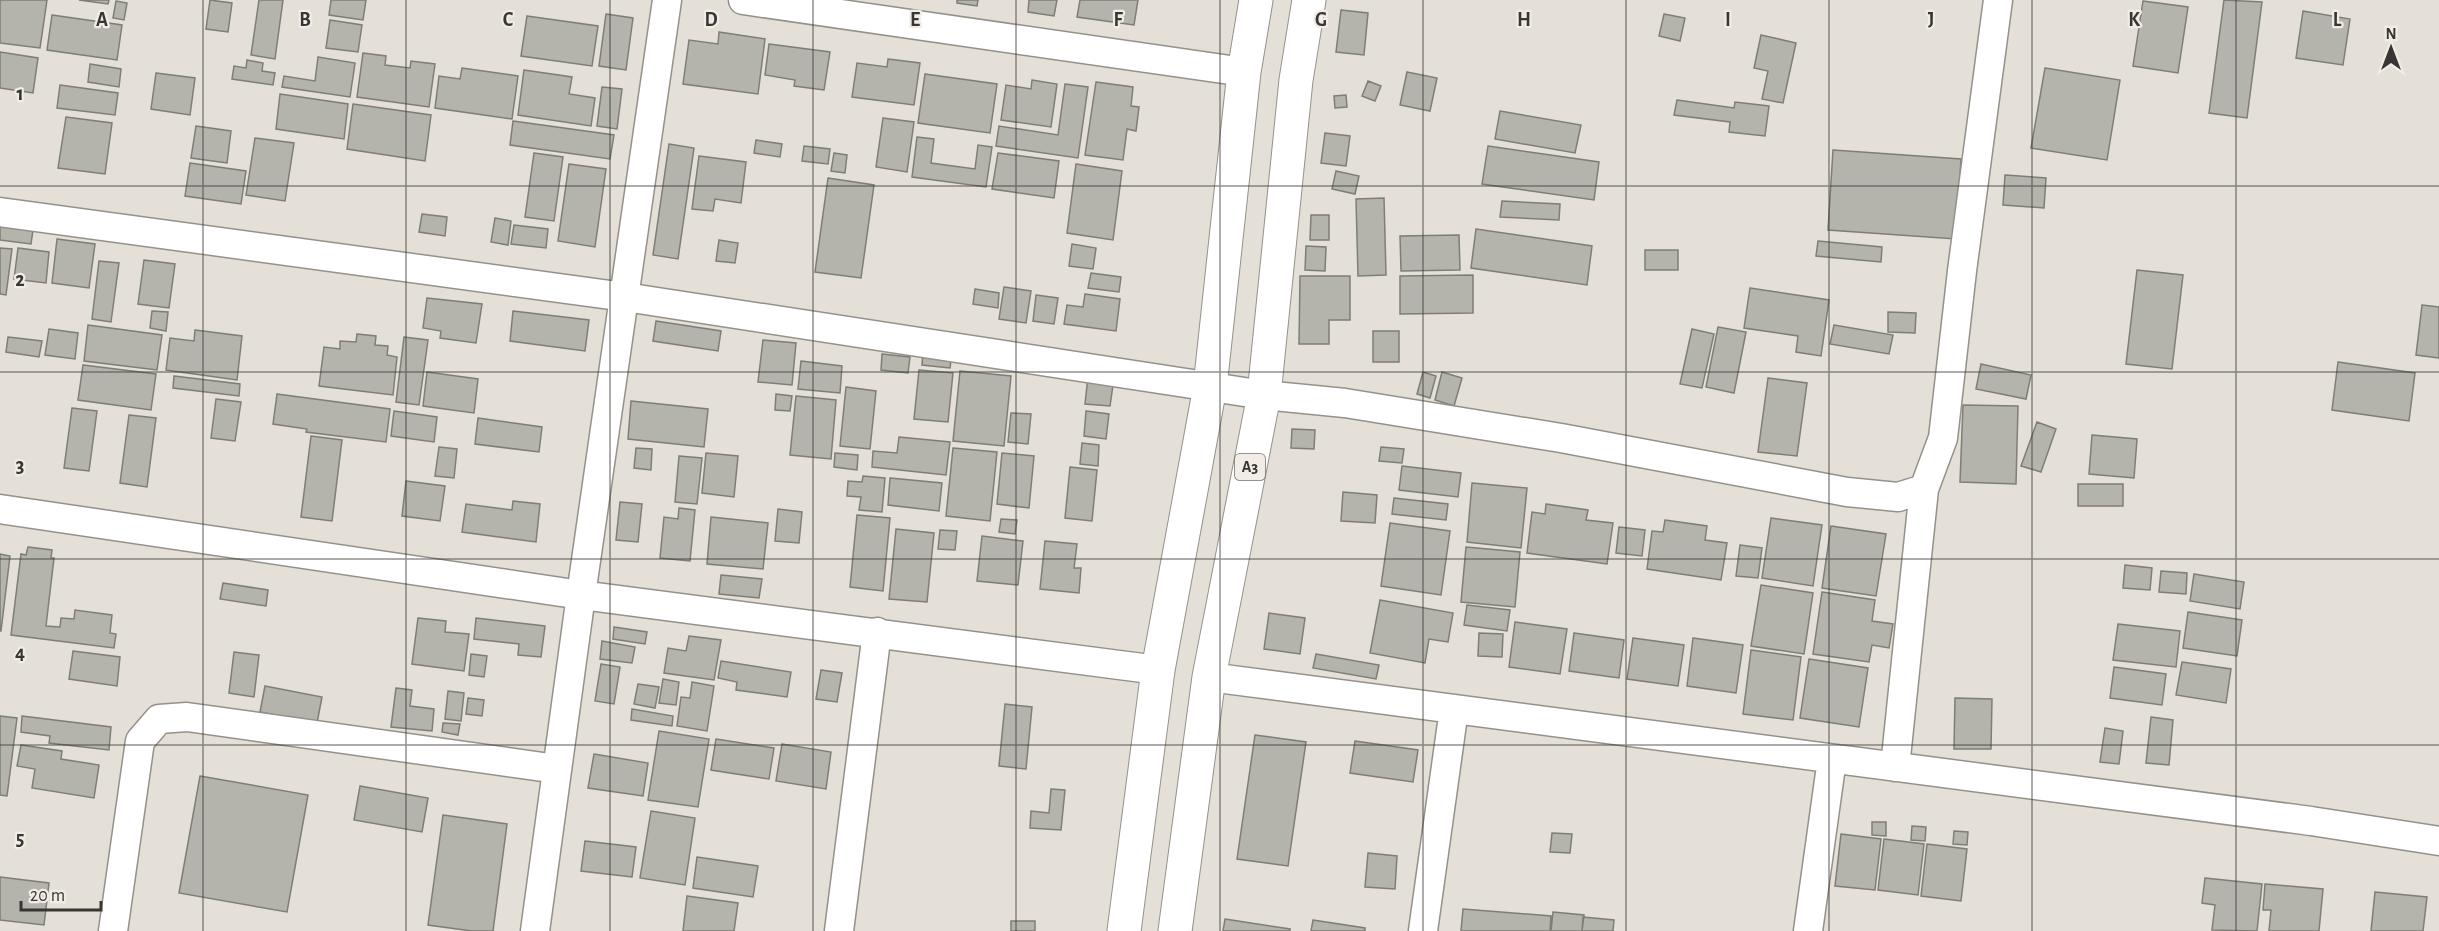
<svg xmlns="http://www.w3.org/2000/svg" width="2439" height="931" font-family="'Alegreya Sans',sans-serif">
	<style>
		.building { fill: #b5b4ac; stroke: #7f7e76; stroke-width: 1.5 }
		.lines { fill: none; stroke-linecap: round; stroke-linejoin: round }
		.street-casing { stroke: #95918a; stroke-width: 31 }
		.highway-casing { stroke: #95918a; stroke-width: 35 }
		.street { stroke: #fff; stroke-width: 28 }
		.highway { stroke: #fff; stroke-width: 33 }
		.grid { fill: none; stroke: #383633; stroke-width: 1.5; stroke-opacity: 0.55 }
		.labels { text-anchor: middle; dominant-baseline: central; stroke-width: 4.5; stroke-linejoin: round; paint-order: stroke }
		.shield { fill: #f1ece5; stroke: #706d68; stroke-width: 1.5 }
		.shield-label { font-size: 16px; font-weight: bold; fill: #383633 }
		.grid-label { font-size: 20px; text-anchor: middle; font-weight: bold; fill: #383633; stroke: #f1ece5; stroke-width: 4.5; stroke-linejoin: round; paint-order: stroke }
	</style>
	<rect width="100%" height="100%" fill="#e4dfd7"/>
	<!-- building -->
	<path class="building" d="M0,0H47L40,48L0,43Z
		M79,0H109L108,4Z
		M210,0L232,3L228,32L206,29Z
		M259,0H283L275,59L251,55Z
		M331,0H366L363,20L329,15Z
		M957,0H978L977,6L957,3Z
		M1029,0H1057L1054,16L1028,12Z
		M1080,0H1138L1134,25L1077,17Z
		M2224,0L2262,2L2247,118L2209,113Z
		M116,1L127,3L124,20L113,18Z
		M2143,1L2188,7L2178,73L2133,66Z
		M1341,10L1368,13L1364,55L1336,52Z
		M2303,11L2350,19L2343,65L2296,58Z
		M606,14L633,18L626,70L599,66Z
		M1664,14L1685,18L1680,41L1659,36Z
		M52,15L122,25L117,60L47,50Z
		M527,16L598,26L592,66L521,56Z
		M330,20L362,25L358,52L326,48Z
		M719,32L765,39L758,94L683,84L689,40L718,44Z
		M1761,35L1796,43L1783,103L1762,99L1768,71L1754,68Z
		M769,44L830,52L824,90L794,86L795,80L765,75Z
		M0,52L38,58L33,93L0,88Z
		M363,53L386,56L385,65L410,68L411,61L435,64L429,107L357,97Z
		M318,57L355,63L350,97L282,87L284,76L315,81Z
		M888,59L920,63L914,105L852,97L857,63L887,67Z
		M247,60L263,63L262,71L275,73L273,85L232,79L234,66L246,68Z
		M90,64L121,69L119,87L88,82Z
		M462,68L518,76L512,119L435,108L439,76L460,79Z
		M2045,68L2120,80L2107,160L2031,148Z
		M524,70L572,77L569,94L595,98L591,126L518,115Z
		M1407,72L1437,78L1430,111L1400,105Z
		M156,73L195,78L190,115L151,109Z
		M925,74L997,84L990,133L918,123Z
		M1032,80L1057,84L1051,127L1001,120L1006,85L1031,89Z
		M1368,81L1381,86L1375,101L1362,96Z
		M1096,82L1133,87L1131,106L1139,107L1136,131L1127,129L1123,160L1085,155Z
		M1065,84L1088,87L1078,158L996,146L999,126L1058,135Z
		M60,85L118,93L115,115L57,108Z
		M602,87L622,89L617,129L597,126Z
		M280,94L348,104L344,139L276,129Z
		M1346,95L1347,107L1335,108L1334,96Z
		M1677,100L1734,108L1735,102L1769,106L1765,136L1729,132L1730,122L1674,115Z
		M353,104L431,115L425,161L347,149Z
		M1500,111L1581,125L1575,153L1495,139Z
		M66,117L112,123L105,174L58,168Z
		M883,118L914,122L907,172L876,167Z
		M513,121L614,135L610,159L510,145Z
		M196,126L231,131L227,163L191,158Z
		M1325,133L1350,136L1346,166L1321,163Z
		M917,137L934,139L931,163L975,169L978,145L992,147L986,187L912,177Z
		M255,138L294,143L285,201L246,195Z
		M756,140L782,144L780,157L754,153Z
		M669,144L694,148L678,259L653,255Z
		M804,146L830,149L828,164L802,161Z
		M1488,146L1599,162L1594,200L1482,184Z
		M1833,150L1961,159L1956,239L1828,230Z
		M534,153L563,157L554,221L525,217Z
		M834,153L847,155L845,173L831,171Z
		M998,153L1059,161L1054,198L992,189Z
		M699,156L746,162L741,203L715,199L713,211L692,209Z
		M190,163L246,171L241,204L185,196Z
		M569,164L606,169L595,247L558,241Z
		M1076,164L1122,171L1113,240L1067,233Z
		M1336,171L1359,176L1355,194L1332,189Z
		M2005,175L2046,178L2044,208L2003,205Z
		M828,178L874,185L861,278L815,272Z
		M1384,198L1386,275L1358,276L1356,199Z
		M1502,201L1560,204L1559,220L1500,217Z
		M422,214L447,217L445,236L419,232Z
		M1311,215H1329V240H1310Z
		M495,218L511,221L508,245L491,242Z
		M514,225L548,229L546,248L511,244Z
		M0,226L33,230L31,244L0,240Z
		M1476,229L1592,246L1587,285L1471,268Z
		M1459,235L1460,270L1401,271L1400,236Z
		M57,239L95,244L89,288L52,283Z
		M719,240L738,243L735,263L716,261Z
		M1818,241L1882,247L1881,262L1816,256Z
		M1072,244L1096,248L1093,269L1069,266Z
		M1306,246L1326,247L1325,271L1305,270Z
		M0,248L12,249L6,295L0,294Z
		M18,248L49,252L46,283L14,279Z
		M1645,250H1678V270H1645Z
		M144,260L175,264L169,308L138,304Z
		M99,261L119,263L111,322L92,319Z
		M2137,270L2183,275L2172,369L2126,364Z
		M1091,273L1121,277L1119,292L1088,288Z
		M1473,275V313L1400,314V276Z
		M1300,276H1350V320H1329V344H1299Z
		M1004,287L1031,291L1026,323L999,319Z
		M1750,288L1829,300L1821,356L1796,352L1798,336L1744,328Z
		M975,289L999,293L998,308L973,304Z
		M1085,294L1120,299L1116,331L1064,324L1067,305L1083,307Z
		M1036,295L1058,298L1054,324L1033,321Z
		M427,298L482,304L476,343L440,338L441,331L423,328Z
		M2422,305L2439,307V358L2416,355Z
		M152,311L168,312L166,331L150,328Z
		M513,311L589,320L585,351L510,341Z
		M1888,312L1916,313L1915,333L1888,332Z
		M656,321L721,331L718,351L653,341Z
		M88,325L162,335L157,370L84,361Z
		M1834,325L1893,335L1889,354L1830,344Z
		M1718,327L1746,332L1734,393L1706,387Z
		M49,329L78,333L75,359L45,355Z
		M1692,329L1714,334L1702,388L1680,384Z
		M195,330L242,336L237,380L166,370L170,338L194,341Z
		M1373,331H1399V362H1373Z
		M357,334L376,336L375,345L388,346L387,355L397,357L393,395L319,386L324,347L340,349V341L356,342Z
		M8,337L42,341L39,357L6,352Z
		M404,337L428,340L419,405L396,402Z
		M763,340L796,343L792,385L758,382Z
		M923,350L952,353L950,368L922,365Z
		M882,354L910,357L908,373L881,370Z
		M801,361L842,366L840,393L798,389Z
		M2338,362L2415,373L2409,421L2332,410Z
		M1981,364L2031,375L2026,399L1976,389Z
		M83,365L156,374L151,410L78,400Z
		M919,370L953,373L948,422L914,419Z
		M960,371L1011,376L1004,446L953,441Z
		M427,372L478,379L474,413L423,406Z
		M1423,372L1436,376L1430,398L1417,394Z
		M1442,372L1462,378L1454,406L1435,400Z
		M174,376L240,384L239,396L173,388Z
		M1088,376L1113,385L1110,406L1085,404Z
		M1768,378L1807,383L1797,456L1758,452Z
		M846,387L876,391L870,449L840,446Z
		M277,394L390,409L386,442L306,432L307,429L273,424Z
		M776,394L792,396L790,411L775,410Z
		M796,396L836,400L831,459L790,455Z
		M216,399L241,402L235,441L211,438Z
		M631,401L708,409L704,447L628,439Z
		M1963,405L2018,406L2016,484L1960,482Z
		M72,408L97,411L89,471L64,468Z
		M394,411L437,417L434,442L391,436Z
		M1086,411L1109,414L1106,439L1084,436Z
		M1011,413L1031,414L1028,444L1008,442Z
		M129,415L156,418L147,487L120,483Z
		M478,418L542,427L539,452L475,444Z
		M2037,422L2056,429L2041,472L2021,466Z
		M1292,429L1315,430L1314,449L1291,448Z
		M2092,435L2137,439L2134,478L2089,474Z
		M311,436L342,440L332,521L301,517Z
		M899,437L950,442L946,475L872,467L873,451L897,453Z
		M1082,443L1099,445L1098,466L1080,464Z
		M439,447L457,449L454,478L435,476Z
		M1381,447L1404,449L1402,463L1379,461Z
		M636,448L652,449L651,470L634,468Z
		M953,448L997,452L990,521L946,516Z
		M706,453L738,456L734,497L702,493Z
		M835,453L858,455L857,470L834,467Z
		M1002,453L1034,456L1029,508L997,504Z
		M679,456L702,458L697,504L675,502Z
		M1402,466L1461,473L1458,497L1399,490Z
		M1070,467L1097,470L1092,521L1065,518Z
		M863,476L885,478L882,512L859,510L861,497L847,496L848,481L862,482Z
		M890,478L942,483L939,511L888,505Z
		M406,481L445,486L440,521L402,516Z
		M1472,483L1527,488L1521,548L1467,542Z
		M2078,484H2123V506H2078Z
		M1343,492L1377,495L1375,523L1341,521Z
		M1394,498L1448,504L1446,520L1392,514Z
		M513,501L540,504L536,542L462,532L466,504L512,510Z
		M620,502L642,504L638,542L616,540Z
		M1546,504L1588,510L1586,520L1613,523L1607,564L1527,553L1532,512L1545,514Z
		M679,508L695,510L690,561L660,558L664,517L678,519Z
		M778,509L802,512L799,543L775,541Z
		M857,515L890,518L883,591L850,587Z
		M711,517L768,523L763,569L707,564Z
		M1771,518L1822,525L1813,586L1762,578Z
		M1001,519L1017,520L1015,534L999,532Z
		M1665,520L1707,526L1705,540L1727,543L1721,580L1647,569L1652,531L1663,532Z
		M1390,523L1450,531L1441,595L1381,586Z
		M1831,526L1886,534L1876,596L1822,588Z
		M1619,527L1645,530L1642,556L1616,553Z
		M896,529L934,533L927,602L889,599Z
		M940,530L957,531L955,550L938,549Z
		M982,536L1023,541L1018,585L977,581Z
		M1045,541L1077,544L1074,568H1081L1079,593L1040,589Z
		M1740,545L1762,548L1758,578L1736,576Z
		M28,547L52,550L51,558H54L46,626L60,627L61,618L74,619L75,610L112,615L110,633L116,634L114,648L11,635L21,554L26,555Z
		M1466,547L1520,552L1515,607L1461,602Z
		M0,554L10,556L1,631H0Z
		M2125,565L2152,568L2150,590L2123,588Z
		M2161,571L2187,573L2186,594L2159,592Z
		M2194,574L2244,582L2240,609L2190,601Z
		M721,575L762,579L759,598L719,594Z
		M223,583L268,590L266,606L220,599Z
		M1761,585L1813,593L1804,654L1751,646Z
		M1822,592L1875,600L1872,621L1893,624L1889,648L1872,645L1869,662L1813,654Z
		M1380,600L1453,613L1448,642L1429,639L1425,663L1370,653Z
		M1467,605L1510,610L1507,631L1464,625Z
		M2188,612L2242,620L2237,656L2183,648Z
		M1269,613L1305,618L1300,654L1264,649Z
		M418,618L446,621L445,632L469,634L464,671L412,664Z
		M476,618L545,626L541,657L518,655L519,644L474,639Z
		M1515,622L1567,629L1560,674L1509,667Z
		M2118,624L2180,631L2176,667L2113,660Z
		M614,627L647,632L645,644L613,639Z
		M1479,633L1503,634L1502,657L1478,656Z
		M1574,633L1624,640L1619,678L1569,671Z
		M689,636L721,640L714,680L664,673L668,648L686,651Z
		M1633,638L1684,645L1678,686L1627,679Z
		M1693,638L1743,645L1736,693L1687,686Z
		M602,641L635,647L632,663L600,659Z
		M1751,650L1801,657L1793,720L1743,714Z
		M73,651L120,657L117,686L69,679Z
		M234,652L259,655L254,697L229,693Z
		M471,654L487,656L484,677L469,675Z
		M1316,654L1379,665L1376,679L1313,668Z
		M1809,659L1868,668L1859,727L1800,718Z
		M721,661L791,672L787,697L736,690L737,682L718,678Z
		M2182,662L2231,669L2226,703L2176,695Z
		M601,664L620,667L614,704L595,701Z
		M2114,667L2166,674L2162,705L2110,698Z
		M821,670L842,673L837,702L816,699Z
		M663,679L679,682L676,705L659,703Z
		M692,682L714,686L707,731L677,726L681,697L690,698Z
		M638,684L659,687L655,708L634,704Z
		M265,686L322,697L317,723L260,712Z
		M396,688L412,690L410,706L434,709L432,731L391,727Z
		M448,691L464,693L461,721L445,719Z
		M468,698L484,700L482,716L466,714Z
		M1955,698L1992,699L1991,749H1954Z
		M1005,704L1032,707L1026,769L999,766Z
		M632,709L673,716L672,726L631,720Z
		M0,716L17,718L7,796L0,795Z
		M22,716L111,727L109,750L49,743L50,736L21,732Z
		M2151,717L2173,720L2169,765L2146,763Z
		M443,723L460,724L458,735L442,732Z
		M2105,728L2123,731L2119,764L2100,762Z
		M659,731L709,739L698,807L648,800Z
		M1255,735L1306,742L1288,866L1237,859Z
		M716,739L774,748L769,779L711,770Z
		M1355,741L1418,750L1413,782L1350,773Z
		M782,744L831,752L826,789L776,781Z
		M21,745L62,751L61,759L99,765L94,798L32,788L35,769L17,766Z
		M594,754L648,763L643,796L588,788Z
		M200,776L308,795L287,912L179,893Z
		M360,786L428,798L422,832L354,820Z
		M1051,789L1065,790L1061,830L1030,828L1031,811L1049,813Z
		M651,811L695,818L685,885L640,878Z
		M443,815L507,824L493,931H472L428,925Z
		M1872,822H1886V836L1872,835Z
		M1912,826L1926,827L1925,841L1911,840Z
		M1954,831L1968,832L1967,845L1953,844Z
		M1552,833L1572,834L1570,853L1550,852Z
		M1841,834L1881,839L1875,890L1835,886Z
		M1884,839L1924,844L1918,895L1878,890Z
		M585,841L636,847L632,877L581,871Z
		M1927,844L1967,849L1961,901L1921,896Z
		M1368,853L1397,856L1395,889L1365,887Z
		M697,857L758,866L753,897L693,888Z
		M0,877L49,883L44,925L0,920Z
		M2205,878L2262,884L2257,931L2212,930L2215,905L2202,903Z
		M2265,884L2323,889L2319,931H2269L2271,910H2263Z
		M2375,892L2427,897L2423,931H2371Z
		M687,896L738,903L734,931H683Z
		M1463,909L1551,916L1550,931H1461Z
		M1553,912L1584,915L1582,931H1551Z
		M1583,917L1614,920L1613,931H1582Z
		M1225,919L1290,929V931H1223Z
		M1313,920L1365,928V931H1311Z
		M1011,921H1035V931H1011Z"/>
	<g class="lines">
		<!-- street casing -->
		<g class="street-casing">
			<path id="street" d="M743,0L1244,72
				M0,212L625,297L1264,395L1345,403L1561,438L1847,492L1898,497L1924,489
				M0,509L581,595L1158,670
				M1209,677L2311,821L2439,841
				M1895,767L1924,489L1943,438L1962,271L1998,0
				M113,931L140,741L159,719L187,717L557,769
				M535,931L581,595L667,0
				M839,931L877,632
				M1423,931L1454,709
				M1808,931L1832,759"/>
		</g>
		<!-- highway casing -->
		<g class="highway-casing">
			<path id="highway" d="M1124,931L1158,670L1210,387L1244,72L1256,0
				M1175,931L1209,677L1264,395L1296,80L1309,0"/>
		</g>
		<!-- street -->
		<use href="#street" class="street"/>
		<!-- highway -->
		<use href="#highway" class="highway"/>
	</g>
	<!-- grid -->
	<path class="grid" d="M203,0V931M406,0V931M610,0V931M813,0V931M1016,0V931M1220,0V931M1423,0V931M1626,0V931M1829,0V931M2032,0V931M2236,0V931M0,186H2439M0,372H2439M0,559H2439M0,745H2439"/>
	<g class="labels">
		<!-- shield labels -->
		<rect class="shield" x="1235" y="454" width="30" height="26" rx="4.5"/>
		<g class="shield-label">
			<text x="1250" y="467">A3</text>
		</g>
	</g>
	<g class="grid-label">
		<text x="102" y="26">A</text>
		<text x="305" y="26">B</text>
		<text x="508" y="26">C</text>
		<text x="711" y="26">D</text>
		<text x="915" y="26">E</text>
		<text x="1118" y="26">F</text>
		<text x="1321" y="26">G</text>
		<text x="1524" y="26">H</text>
		<text x="1728" y="26">I</text>
		<text x="1931" y="26">J</text>
		<text x="2134" y="26">K</text>
		<text x="2337" y="26">L</text>
		<text x="20" y="100">1</text>
		<text x="20" y="286">2</text>
		<text x="20" y="472">3</text>
		<text x="20" y="659">4</text>
		<text x="20" y="845">5</text>
	</g>
	<!-- north arrow -->
	<g transform="translate(2391 48)" stroke="#f1ece5" stroke-width="4.5" paint-order="stroke">
	<path d="M0-4.5L10 22L0 15L-10 22Z" fill="#383633"/>
	<text y="-9" font-size="16" font-weight="bold" text-anchor="middle" fill="#383633">N</text>
	</g>
	<!-- scale -->
	<path d="M21 901v9h80v-9" fill="none" stroke="#383633" stroke-width="3"/>
	<text x="30" y="901" font-size="18" fill="#383633" stroke="#f1ece5" stroke-width="4.5" paint-order="stroke">20 m</text>
</svg>
